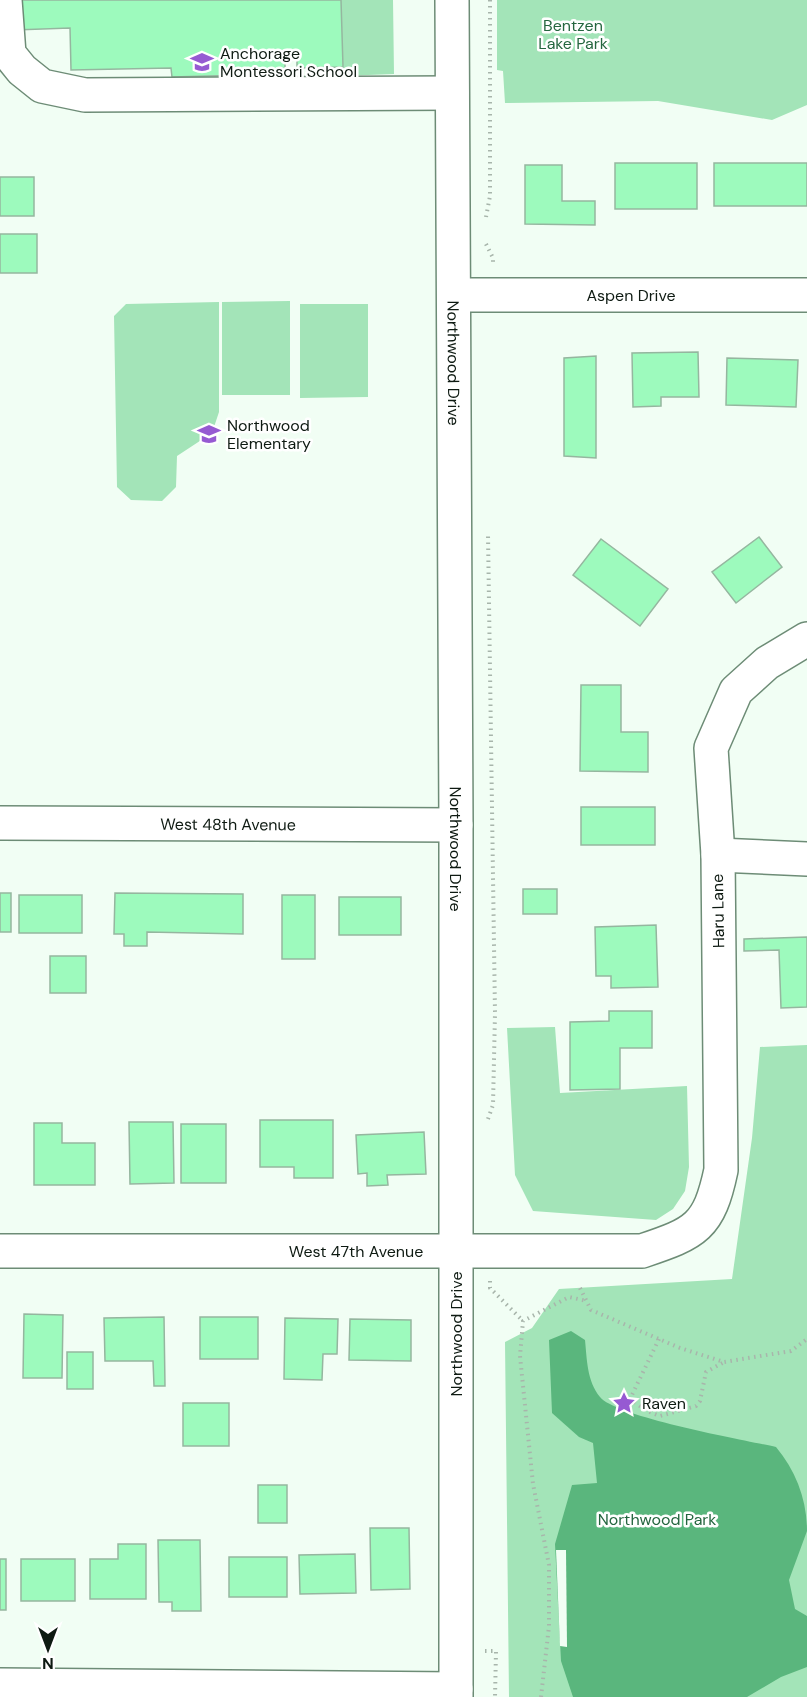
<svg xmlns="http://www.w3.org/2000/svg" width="807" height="1697" font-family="'DM Sans',sans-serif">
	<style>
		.green { fill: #a3e4b8 }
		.water { fill: #5ab67d }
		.pier { fill: #f1fef4 }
		.building { fill: #9dfabd; stroke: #95b69f; stroke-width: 1.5 }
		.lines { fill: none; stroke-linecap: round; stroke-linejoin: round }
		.minor-casing { stroke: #6d8c76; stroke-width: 36 }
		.path { stroke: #a8b5ab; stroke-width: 4; stroke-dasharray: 1.5 4.5; stroke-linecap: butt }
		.minor { stroke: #fff; stroke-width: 33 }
		.labels { text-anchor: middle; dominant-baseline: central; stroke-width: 5; stroke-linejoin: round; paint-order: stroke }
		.park-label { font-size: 16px; fill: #24663f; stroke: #fff }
		.poi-label { font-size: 16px; fill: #0e1a12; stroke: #fff; text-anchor: start }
		.street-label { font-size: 16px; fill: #0e1a12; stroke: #fff }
	</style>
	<rect width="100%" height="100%" fill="#f1fef4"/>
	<!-- green -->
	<path class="green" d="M341,0H393L394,74L342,76Z
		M497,0H807V105L772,120L658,101L505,103L503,71L497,70Z
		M290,301V395H222V302Z
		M219,302V412L212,433L177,456L176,487L162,501L131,500L117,487L114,316L126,304Z
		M300,304H368V397L300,398Z
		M555,1027L560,1093L687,1086L689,1167L685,1191L673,1209L656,1220L533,1211L515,1175L507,1028Z
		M807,1045V1697H509L505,1342L532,1328L559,1289L732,1279L752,1138L760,1047Z"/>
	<!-- water -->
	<path class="water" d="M571,1331L585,1340C587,1360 587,1381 600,1397C616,1417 744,1440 776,1447C796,1471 807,1500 807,1531L789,1580L795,1609L807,1616V1667L781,1677L747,1697H573L561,1661L555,1544L572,1485L597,1483L593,1443L579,1437L552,1413L549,1340Z"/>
	<!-- pier -->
	<path class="pier" d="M556,1550H566L567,1647L560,1646Z"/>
	<!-- building -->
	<path class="building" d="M14,0H341L343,67L297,68V57L285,58V74L172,77L171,68L71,70L70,28L15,30Z
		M615,163H697V209H615Z
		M714,163H807V206H714Z
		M525,165H562V201H595V225L525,224Z
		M0,177H34V216H0Z
		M0,234H37V273H0Z
		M698,352L699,397H661V406L633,407L632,353Z
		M596,356V458L564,456V358Z
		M727,358L798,360L796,407L726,405Z
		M759,537L782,567L736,603L712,572Z
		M601,539L668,589L640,626L573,575Z
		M581,685H621V732H648V772L580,771Z
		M581,807H655V845H581Z
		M523,889H557V914H523Z
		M0,893H11V932H0Z
		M115,893L243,894V934L147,932V946H124V934H114Z
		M19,895H82V933H19Z
		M282,895H315V959H282Z
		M339,897H401V935H339Z
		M656,925L658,987L611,988V976H596L595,927Z
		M807,937V1007L781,1008L779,950L744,951V939Z
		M50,956H86V993H50Z
		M609,1011H652V1048H620V1089L570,1090V1022L609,1021Z
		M260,1120H333V1178H294V1167H260Z
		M129,1122H173L174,1183L130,1184Z
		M34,1123H62V1143H95V1185H34Z
		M181,1124H226V1183H181Z
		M424,1132L426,1174L387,1175L388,1185L367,1186V1173L358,1174L356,1135Z
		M24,1314L63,1315L62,1378H23Z
		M164,1317L165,1386H154L153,1361H105L104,1318Z
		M200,1317H258V1359H200Z
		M285,1318L338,1319L337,1354H323L322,1380L284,1379Z
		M350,1319L411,1320V1361L349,1360Z
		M67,1352H93V1389H67Z
		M183,1403H229V1446H183Z
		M258,1485H287V1523H258Z
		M370,1528H409L410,1589L371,1590Z
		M158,1540H200L201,1611H172V1602H159Z
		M118,1544H146V1599H90V1559H118Z
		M355,1554L356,1593L300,1594L299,1555Z
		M229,1557H287V1597H229Z
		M0,1559H6V1610H0Z
		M21,1559H75V1601H21Z"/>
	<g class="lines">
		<!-- minor casing -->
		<g class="minor-casing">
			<g id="minor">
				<path d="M5,0L9,54L22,70L42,86L85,95L452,93"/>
				<path id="s1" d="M452,0L456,825V1697"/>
				<path id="s2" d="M454,295H807"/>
				<path id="s3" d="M0,823L456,825"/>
				<path d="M718,855L807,859"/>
				<path id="s4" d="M0,1251H642C696,1233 709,1227 721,1170L718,855L711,748L736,691L767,663L807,639"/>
				<path d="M0,1685L456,1689"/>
			</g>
		</g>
		<!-- path -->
		<path class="path" d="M486,217L490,196V0
			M486,244L493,258V265
			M488,1119L493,1105L495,1013L488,534
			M490,1281V1288L523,1321
			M580,1288L591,1310L680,1348L724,1362L791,1351L807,1339
			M659,1339L630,1399L647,1411L660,1416L696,1406L700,1401L706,1372L724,1362
			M485,1651H496L495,1697
			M541,1697L549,1626V1565L533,1484L520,1356L523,1321L569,1297L587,1301"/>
		<!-- minor -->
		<use href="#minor" class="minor"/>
	</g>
	<!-- icons -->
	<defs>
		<g id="school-bare" transform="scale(1.8)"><path d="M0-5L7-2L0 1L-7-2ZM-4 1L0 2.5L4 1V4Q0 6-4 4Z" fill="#965ad2" stroke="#fff" stroke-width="2.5" paint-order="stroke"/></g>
		<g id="sight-bare" transform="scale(1.8)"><path d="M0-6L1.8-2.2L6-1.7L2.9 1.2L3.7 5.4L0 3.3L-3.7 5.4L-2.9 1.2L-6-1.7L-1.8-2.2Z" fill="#965ad2" stroke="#fff" stroke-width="2.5" paint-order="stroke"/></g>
	</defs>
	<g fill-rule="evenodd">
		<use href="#school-bare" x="202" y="62"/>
		<use href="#school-bare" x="209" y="434"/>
		<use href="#sight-bare" x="624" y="1403"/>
	</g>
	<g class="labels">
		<!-- park labels -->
		<g class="park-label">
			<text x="573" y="25">Bentzen<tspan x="573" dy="18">Lake Park</tspan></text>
			<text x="657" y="1519">Northwood Park</text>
		</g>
		<!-- poi labels -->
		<g class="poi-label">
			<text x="220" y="53">Anchorage<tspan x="220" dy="18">Montessori School</tspan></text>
			<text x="227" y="425">Northwood<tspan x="227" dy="18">Elementary</tspan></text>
			<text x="642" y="1403">Raven</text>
		</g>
		<!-- street labels -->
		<g class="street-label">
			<text stroke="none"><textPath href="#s2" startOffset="177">Aspen Drive</textPath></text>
			<text stroke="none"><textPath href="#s1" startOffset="363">Northwood Drive</textPath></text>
			<text stroke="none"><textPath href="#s3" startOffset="228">West 48th Avenue</textPath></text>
			<text stroke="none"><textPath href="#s1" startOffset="849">Northwood Drive</textPath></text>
			<text transform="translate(718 911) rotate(-91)">Haru Lane</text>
			<text stroke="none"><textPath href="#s4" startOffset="356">West 47th Avenue</textPath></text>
			<text transform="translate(456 1334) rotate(-90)">Northwood Drive</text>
		</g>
	</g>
	<!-- north arrow -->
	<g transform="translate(48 1649) rotate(180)" stroke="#ffffff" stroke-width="4.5" paint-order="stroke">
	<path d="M0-4.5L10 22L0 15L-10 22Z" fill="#0e1a12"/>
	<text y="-9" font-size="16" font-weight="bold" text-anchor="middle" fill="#0e1a12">N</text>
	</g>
</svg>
